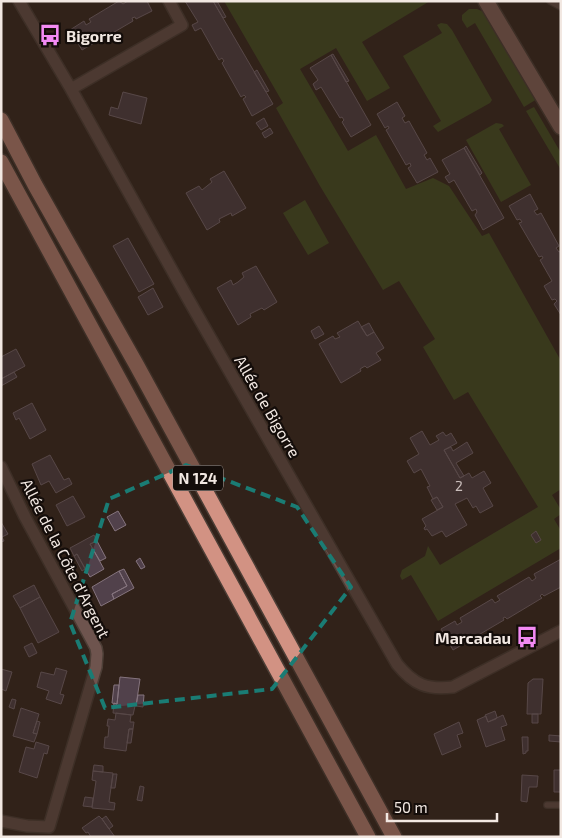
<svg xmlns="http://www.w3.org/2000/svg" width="562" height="838" font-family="'Exo 2',sans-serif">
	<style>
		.green { fill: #445421 }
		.building { fill: #51414b; stroke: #85747e }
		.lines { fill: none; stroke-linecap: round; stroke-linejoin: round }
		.lane-casing { stroke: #4c3e36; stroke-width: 8 }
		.street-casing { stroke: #4c3e36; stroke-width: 14 }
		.secondary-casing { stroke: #4c3e36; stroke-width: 18 }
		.highway-casing { stroke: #4c3e36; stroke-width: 18 }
		.lane { stroke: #6e544e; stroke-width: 5.5 }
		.street { stroke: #6e544e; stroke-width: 11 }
		.secondary { stroke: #966d64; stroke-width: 15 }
		.highway { stroke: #d29283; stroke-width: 15 }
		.marked { fill: none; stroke: #1a7c74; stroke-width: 4; stroke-dasharray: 10 6; stroke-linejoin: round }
		.labels { text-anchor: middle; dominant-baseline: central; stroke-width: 4.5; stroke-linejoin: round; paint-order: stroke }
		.number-label { font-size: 14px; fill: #cabebc }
		.shield { fill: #140d0a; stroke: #afa6a1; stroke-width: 1 }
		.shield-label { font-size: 15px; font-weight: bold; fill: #f2e8e2 }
		.poi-label { font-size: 16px; font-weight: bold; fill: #f2e8e2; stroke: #140d0a; text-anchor: start }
		.street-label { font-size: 16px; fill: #f2e8e2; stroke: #140d0a }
	</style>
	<rect width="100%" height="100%" fill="#31221a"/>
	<!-- green -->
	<path class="green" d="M224,1H430L362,42L390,88L367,101L336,48L300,69L348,151L376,135L406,189L433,178L449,186L482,236L489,233L561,361V489L552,495L561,510V514L554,519L561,531V548L438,621L411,575L402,580L400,576L402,570L425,556L428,546L440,565L538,507L468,392L454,400L423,347L435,339L399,281L383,290L320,186L276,108L283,103Z
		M469,9H477L484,12L537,99L524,107L475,23L467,28L462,20V15Z
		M441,23L447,24L452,30L492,100L490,103L438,132L433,126L441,121L403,56L442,33L437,25Z
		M534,107L561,153V170L526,111Z
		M496,123L502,124L504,126L499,129L531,185L501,202L466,140Z
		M305,200L329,243L308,255L283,213Z"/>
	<!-- building -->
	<path class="building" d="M119,1L123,4L128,1H147L152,11L136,19L135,17L132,18L133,21L99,41L97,38L95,40L96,42L82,50L70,30L84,21L86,25L91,22L89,19Z
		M185,1H213L273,104L252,116L243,99L246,97L244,95L241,97L222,63L224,61L222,58L219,60L201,28L195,31L192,25L198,22Z
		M213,1H217L226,17L223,18Z
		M333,54L349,81L346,82L331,55Z
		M331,55L371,125L351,137L342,122L344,120L342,117L340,118L321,87L316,90L313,84L318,80L310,68Z
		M257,70L269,91L266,92L254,72Z
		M123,92L147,98L141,124L109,115L111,107L118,109Z
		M397,102L405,116L402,118L405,123L409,121L427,153L424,155L427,160L430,158L438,172L417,183L408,168L411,166L410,163L406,165L386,130L389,128L388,126L385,128L377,114Z
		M264,118L268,126L261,130L256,123Z
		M270,128L273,133L265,138L262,133Z
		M466,146L482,173L480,175L464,148Z
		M464,148L504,218L483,230L475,215L477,212L476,209L472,211L454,180L449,183L445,177L450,174L442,160Z
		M224,171L246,208L232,216L231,213L219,219L220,222L207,230L186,193L199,186L202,190L212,182L210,179Z
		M530,194L538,209L534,211L537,215L541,213L559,246L556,248L559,252L561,251V315L554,304L557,301L555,299L552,300L544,286L552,281L540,260L543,258L542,256L539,257L519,223L522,222L520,219L517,220L509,206Z
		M128,238L154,284L139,292L113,246Z
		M256,266L277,302L264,310L262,308L250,314L251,317L238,325L217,288L231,280L233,285L238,282L244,277L242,273Z
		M153,288L163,307L148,315L138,297Z
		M358,321L367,336L374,332L384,348L376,353L381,360L367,368L365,366L360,369L361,371L341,383L319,344L333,336L335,339L340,337L337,333Z
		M369,323L374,332L367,336L361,327Z
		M319,326L324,334L315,339L311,331Z
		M16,349L25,366L1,379V357Z
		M14,372L17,377L1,386V379Z
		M32,403L46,430L30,439L19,418L16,420L13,413Z
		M422,431L430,445L439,440L436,436L443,432L446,436L451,433L457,443L444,450L460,478L469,473L472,478L484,471L491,483L483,488L493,506L480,513L476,506L473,508L467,498L455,504L467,525L446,537L442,531L432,536L427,529L425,530L424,528L426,526L422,519L443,507L437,497L433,499L427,487L430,486L421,469L414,473L407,461L419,454L410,438Z
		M467,442L473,453L456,463L464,476L460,478L444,450L451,447L453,451Z
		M50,455L64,480L69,478L72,484L56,493L49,481L41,485L32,464Z
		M73,496L85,517L67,526L56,505Z
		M437,497L443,507L437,510L431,500Z
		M118,511L126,525L115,531L107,517Z
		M1,522L8,534L2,537L4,541L1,542Z
		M536,531L541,540L536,543L531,535Z
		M94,535L97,541L90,544L104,569L90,577L77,554L74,556L70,548Z
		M97,541L106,558L100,561L90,544Z
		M77,554L85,569L82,571L74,556Z
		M140,558L145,567L141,569L136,561Z
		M561,559V587L544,596L542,594L540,596L542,598L507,619L505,617L503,618L504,620L470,640L468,638L466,639L467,642L453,650L441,629L455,621L457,625L462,622L460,618L492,599L495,603L500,600L497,596L529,577L532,581L536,578L534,574Z
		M124,569L134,588L114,599L112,594L127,586L119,571Z
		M119,571L127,586L112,594L114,599L101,606L92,587Z
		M34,585L40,597L20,608L13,596Z
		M40,597L59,632L38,643L20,608Z
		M32,643L37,653L29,657L24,647Z
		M56,668L67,671L60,694L64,695L61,704L46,699L49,691L37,687L41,672L54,675Z
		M1,669L12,672L6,691L1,689Z
		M120,677L140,679L136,706H135L133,715L113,713L114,703L117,704Z
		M533,679H543L541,714H527L528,683Z
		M114,685H119L117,704L112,703Z
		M138,695H144L143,707L136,706Z
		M12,699L16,700L14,709L9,707Z
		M21,708L39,714L33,733L37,734L34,742L13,736Z
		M495,711L497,717L496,719L488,722L485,715Z
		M116,713L131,715L130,722H134L133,729H129L126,751L104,748L105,737H108L109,726H107L108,719L115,720Z
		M532,714H538V723H532Z
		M503,715L507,725L501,727L505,740L486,747L477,720L486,716L488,722Z
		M37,721L40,722L37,734L33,733Z
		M459,722L463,733L457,735L461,747L442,755L434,734Z
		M129,729H133L131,743H127Z
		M549,735L561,736V742L549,741Z
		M522,737H528V751H526V753L523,754Z
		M36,742L49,746L47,754L44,753L37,778L19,772L26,747L34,749Z
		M94,765L103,766V772L93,771Z
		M554,770H561V792H554Z
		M93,771L113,773L109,802L115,803L114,810L92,808L96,781L92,780Z
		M113,774H117L115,788H111Z
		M522,775L538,776L537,787H529L527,802L521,801Z
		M140,786L144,787L142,801L137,800Z
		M85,797L93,798L92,807L83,806Z
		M99,816L102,819L115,837H91L88,832L86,833L82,828Z
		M106,816L113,826L109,829L102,819Z"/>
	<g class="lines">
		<!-- lane casing -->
		<g class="lane-casing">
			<path id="lane" d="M550,1L561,7
				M547,805H561"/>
		</g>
		<!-- street casing -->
		<g class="street-casing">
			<path id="street" d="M19,1L71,89L187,297L397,664C414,685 427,690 453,687L561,631
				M71,89L182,25L169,1
				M1,467L25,517L96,648L97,654L96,667L49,827
				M1,821L27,826L49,827"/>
		</g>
		<!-- secondary casing -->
		<g class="secondary-casing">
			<path id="secondary" d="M486,1L561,127"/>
		</g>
		<!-- highway casing -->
		<g class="highway-casing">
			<path id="highway" d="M1,120L35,185L136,364L394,837
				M1,162L368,837"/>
		</g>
		<!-- lane -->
		<use href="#lane" class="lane"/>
		<!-- street -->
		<use href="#street" class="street"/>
		<!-- secondary -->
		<use href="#secondary" class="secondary"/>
		<!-- highway -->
		<use href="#highway" class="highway"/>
	</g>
	<!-- marked area -->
	<path d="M0 0H562V838H0ZM186,465L297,507L351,587L272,689L105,708L70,623L109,499Z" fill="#31221a" fill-opacity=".55" fill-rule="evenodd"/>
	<path class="marked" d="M186,465L297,507L351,587L272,689L105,708L70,623L109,499Z"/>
	<!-- icons -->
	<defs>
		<g id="bus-bare" transform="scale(1.725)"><path d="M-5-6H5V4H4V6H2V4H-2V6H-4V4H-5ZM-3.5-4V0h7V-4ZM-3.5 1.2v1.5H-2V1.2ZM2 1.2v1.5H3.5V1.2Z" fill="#f28af3" stroke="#140d0a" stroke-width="2.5" paint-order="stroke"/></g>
	</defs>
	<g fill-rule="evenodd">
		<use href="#bus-bare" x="50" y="35"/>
		<use href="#bus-bare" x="527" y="637"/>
	</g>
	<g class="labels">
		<!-- number labels -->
		<g class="number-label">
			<text x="459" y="485">2</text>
		</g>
		<!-- shield labels -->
		<rect class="shield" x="173" y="465.5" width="50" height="25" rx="4"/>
		<g class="shield-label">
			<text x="198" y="478">N 124</text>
		</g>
		<!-- poi labels -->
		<g class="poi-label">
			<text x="66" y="35">Bigorre</text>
			<text x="511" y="637" text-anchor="end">Marcadau</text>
		</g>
		<!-- street labels -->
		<g class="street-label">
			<text transform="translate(268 406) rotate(60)">Allée de Bigorre</text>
			<text transform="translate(66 558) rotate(63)">Allée de la Côte d'Argent</text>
		</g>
	</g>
	<!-- border -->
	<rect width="562" height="838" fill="none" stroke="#f2e8e2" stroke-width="5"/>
	<!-- scale -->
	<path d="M387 813v8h110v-8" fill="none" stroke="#f2e8e2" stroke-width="2.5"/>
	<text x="394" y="813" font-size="15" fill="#f2e8e2" stroke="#140d0a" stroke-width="4" paint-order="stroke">50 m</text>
</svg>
